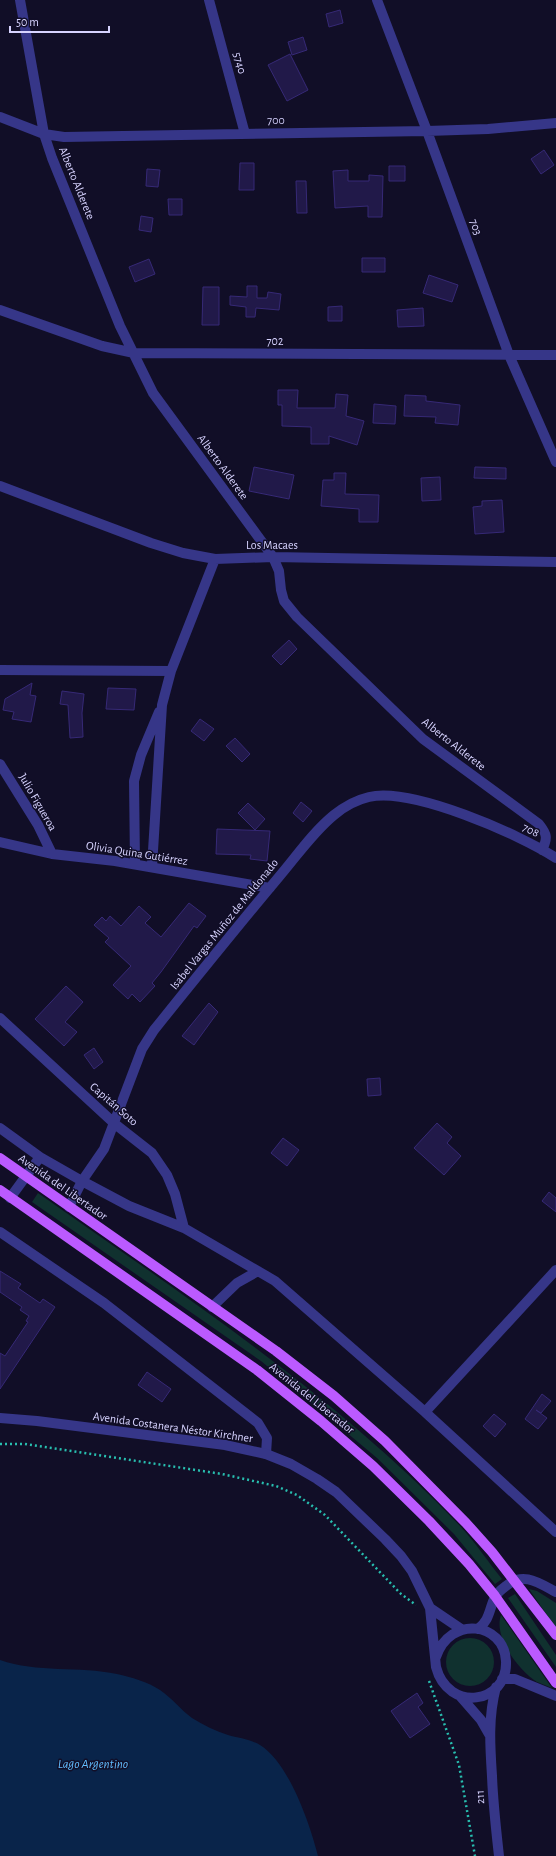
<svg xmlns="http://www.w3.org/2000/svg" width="556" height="1856" font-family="'Alegreya Sans',sans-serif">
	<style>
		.green { fill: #10312f }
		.water { fill: #09244a }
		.building { fill: #211949; stroke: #362976 }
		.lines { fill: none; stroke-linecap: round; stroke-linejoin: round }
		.path { stroke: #28beaf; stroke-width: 2.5; stroke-dasharray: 2 3; stroke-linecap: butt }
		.minor { stroke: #363688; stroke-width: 10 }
		.tertiary { stroke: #363688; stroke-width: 10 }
		.primary { stroke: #bb5aff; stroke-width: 10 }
		.labels { text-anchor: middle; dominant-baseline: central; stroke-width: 3; stroke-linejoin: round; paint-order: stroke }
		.street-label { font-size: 12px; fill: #d7d3ff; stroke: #110e27 }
		.water-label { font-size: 13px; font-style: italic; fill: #61bcff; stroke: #110e27 }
	</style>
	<rect width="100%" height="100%" fill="#110e27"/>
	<!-- green -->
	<path class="green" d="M38,1193C184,1296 337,1396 461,1527C476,1543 488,1562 502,1579L495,1584L454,1534L377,1458L261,1361L32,1202Z
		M529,1589L537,1591L556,1603V1628Z
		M515,1594L556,1655V1667L508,1598Z
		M501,1615L552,1688C547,1686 542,1684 537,1682C519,1671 493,1637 501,1615Z
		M446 1662a24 24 0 1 1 48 0a24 24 0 1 1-48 0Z"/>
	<!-- water -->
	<path class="water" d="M0,1660C37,1673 79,1666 117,1674C131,1677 148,1682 160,1690C172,1698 181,1710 192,1718C203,1725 216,1731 228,1735C238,1738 250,1739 260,1745C289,1763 310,1824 318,1856H0Z"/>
	<!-- building -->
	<path class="building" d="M340,10L343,23L329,27L326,14Z
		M303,37L307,50L292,55L288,42Z
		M290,54L308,90L287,101L268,65Z
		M544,150L554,165L541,174L531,159Z
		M240,163H254V190H239Z
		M389,166H405V181H389Z
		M147,169L160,170L158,187L146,186Z
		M348,170V181H369V175L383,176L382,217H368V206L335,208L333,171Z
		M296,181H306L307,213H297Z
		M168,199H182V215H169Z
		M141,216L153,218L151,232L139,230Z
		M362,258H385V272H362Z
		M149,259L155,274L135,282L129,267Z
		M429,275L458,285L452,302L423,293Z
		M247,286H257V298H267L268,292L281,294L279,310L256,308L255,317H246V307L230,305V296L247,297Z
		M203,287H219V325H202Z
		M342,306V321H328V307Z
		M423,308L424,326L398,327L397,310Z
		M278,390H298L297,408H335L336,394L348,395L346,416L364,421L357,445L329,436V444H311V427L282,426V405H278Z
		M405,395L426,396V401L460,405L458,425L435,423L436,417L404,416Z
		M374,404L396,406L395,424L373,423Z
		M254,467L294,475L289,499L249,491Z
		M475,467L506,468V479L474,478Z
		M334,473H346L345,494L379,495L378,522H359V509L321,506L323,480H334Z
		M440,477L441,500L422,501L421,478Z
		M502,500L504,532L475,534L473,507L482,506V501Z
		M289,640L297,649L281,665L272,656Z
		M32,683L30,695L36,696L31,722L12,719L14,712L3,710L5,699Z
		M108,688L136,689L134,710L106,709Z
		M62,691L84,694L82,713L83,737L70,738L68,705L60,704Z
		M200,719L214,729L204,741L191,731Z
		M235,738L250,754L242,762L226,746Z
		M301,802L312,811L303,822L293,813Z
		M248,803L265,819L255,830L238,813Z
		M217,829L270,831L267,861L250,859L251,855L216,854Z
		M189,903L206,916L197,928L194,926L161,972L152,983L155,986L140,1002L132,994L128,999L113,985L131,966L105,942L109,938L94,925L102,917L106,921L110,916L121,926L139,906L151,917L145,923L161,937Z
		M66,986L83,1002L65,1022L77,1032L64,1046L35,1019Z
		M209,1003L218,1012L194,1045L182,1036Z
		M94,1048L103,1062L94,1069L84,1055Z
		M380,1078L381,1095L368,1096L367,1079Z
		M437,1123L452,1137L447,1143L461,1156L444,1175L414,1148Z
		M283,1138L299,1150L287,1166L271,1153Z
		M549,1192L556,1198V1212L542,1201Z
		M0,1271L21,1284L18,1288L40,1303L43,1299L55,1307L0,1389V1353L5,1356L28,1322L26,1321L29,1316L20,1310L22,1307L0,1292Z
		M147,1372L171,1389L162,1402L138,1385Z
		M542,1394L551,1401L541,1413L536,1410L547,1418L538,1429L525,1419Z
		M494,1414L506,1424L495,1437L483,1426Z
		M417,1693L423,1703L418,1707L430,1724L410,1738L391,1711Z"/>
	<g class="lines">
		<!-- path -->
		<path class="path" d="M0,1444H25L222,1474L276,1486L297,1495L325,1515L401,1594L416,1605
			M429,1681L459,1765L475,1856"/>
		<!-- minor -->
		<path class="minor" d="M20,0L44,134L52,158L120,326L153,393L273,557L279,571L281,590L284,601L297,617L423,739L539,824C547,834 548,838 542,850
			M209,0L245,134
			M377,0L427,131L509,355L556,462
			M0,117L44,134L64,137L427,131L488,129L556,123
			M0,310L102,346L134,353L556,355
			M0,486L151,543L183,553L215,559L273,557L556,562
			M0,670L171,671
			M0,764L38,825L52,854
			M0,842L52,854L115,861L270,888
			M135,864L134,781L141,755L159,712
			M152,867L162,705L171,671L215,559
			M0,1018L115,1124L152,1153L167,1175L175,1194L184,1228
			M0,1128L40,1157L82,1181L129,1206L184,1228L275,1281L425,1412L556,1532
			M10,1198L40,1157
			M69,1207L82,1181L104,1149L142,1049L154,1030C195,979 236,928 278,878C296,857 313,832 334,815C345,806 356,800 369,797C412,787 519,834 556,858
			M0,1232L104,1303L258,1423L267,1438L266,1454
			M212,1307L237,1283L258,1271
			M425,1412L556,1270"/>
		<!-- tertiary -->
		<path class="tertiary" d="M0,1418L37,1421L225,1445L266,1454L291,1464L317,1479L336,1492L385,1539L401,1556L412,1571L430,1608L461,1629
			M430,1608L436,1667C448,1713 508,1704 506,1661C504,1622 450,1615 436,1657
			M478,1629C490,1620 489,1609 495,1597C497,1593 502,1589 506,1586C523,1571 539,1583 556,1592
			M502,1679H515L556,1696
			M496,1687C488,1717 490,1746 492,1776C493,1803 496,1829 499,1856
			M460,1696L481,1720L489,1734"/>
		<!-- primary -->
		<path class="primary" d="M0,1158L276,1351L334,1396L385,1441L466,1523L492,1552L556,1635
			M0,1190L257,1370L321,1421L373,1466L429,1521L469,1564L495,1596L556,1683"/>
	</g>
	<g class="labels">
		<!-- street labels -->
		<g class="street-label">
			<text transform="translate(240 63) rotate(75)">5740</text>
			<text transform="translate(276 120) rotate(-1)">700</text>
			<text transform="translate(77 183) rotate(68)">Alberto Alderete</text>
			<text transform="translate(476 227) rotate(70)">703</text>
			<text x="275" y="341">702</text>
			<text transform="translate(223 467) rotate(54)">Alberto Alderete</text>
			<text x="272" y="545">Los Macaes</text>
			<text transform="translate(454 744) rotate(38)">Alberto Alderete</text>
			<text transform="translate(38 802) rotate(60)">Julio Figueroa</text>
			<text transform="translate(531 830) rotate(26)">708</text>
			<text transform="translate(137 853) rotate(9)">Olivia Quina Gutiérrez</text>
			<text transform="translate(224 924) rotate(-51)">Isabel Vargas Muñoz de Maldonado</text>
			<text transform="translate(114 1104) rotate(41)">Capitán Soto</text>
			<text transform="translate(63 1187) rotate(35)">Avenida del Libertador</text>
			<text transform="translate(312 1398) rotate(39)">Avenida del Libertador</text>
			<text transform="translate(173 1427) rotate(8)">Avenida Costanera Néstor Kirchner</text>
			<text transform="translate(480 1797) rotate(-93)">211</text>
		</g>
		<!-- water labels -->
		<g class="water-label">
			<text x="93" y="1764">Lago Argentino</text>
		</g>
	</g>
	<!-- scale -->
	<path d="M10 26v6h99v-6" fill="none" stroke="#d7d3ff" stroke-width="2"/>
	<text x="16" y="26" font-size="12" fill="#d7d3ff" stroke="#110e27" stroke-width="3" paint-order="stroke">50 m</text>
</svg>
